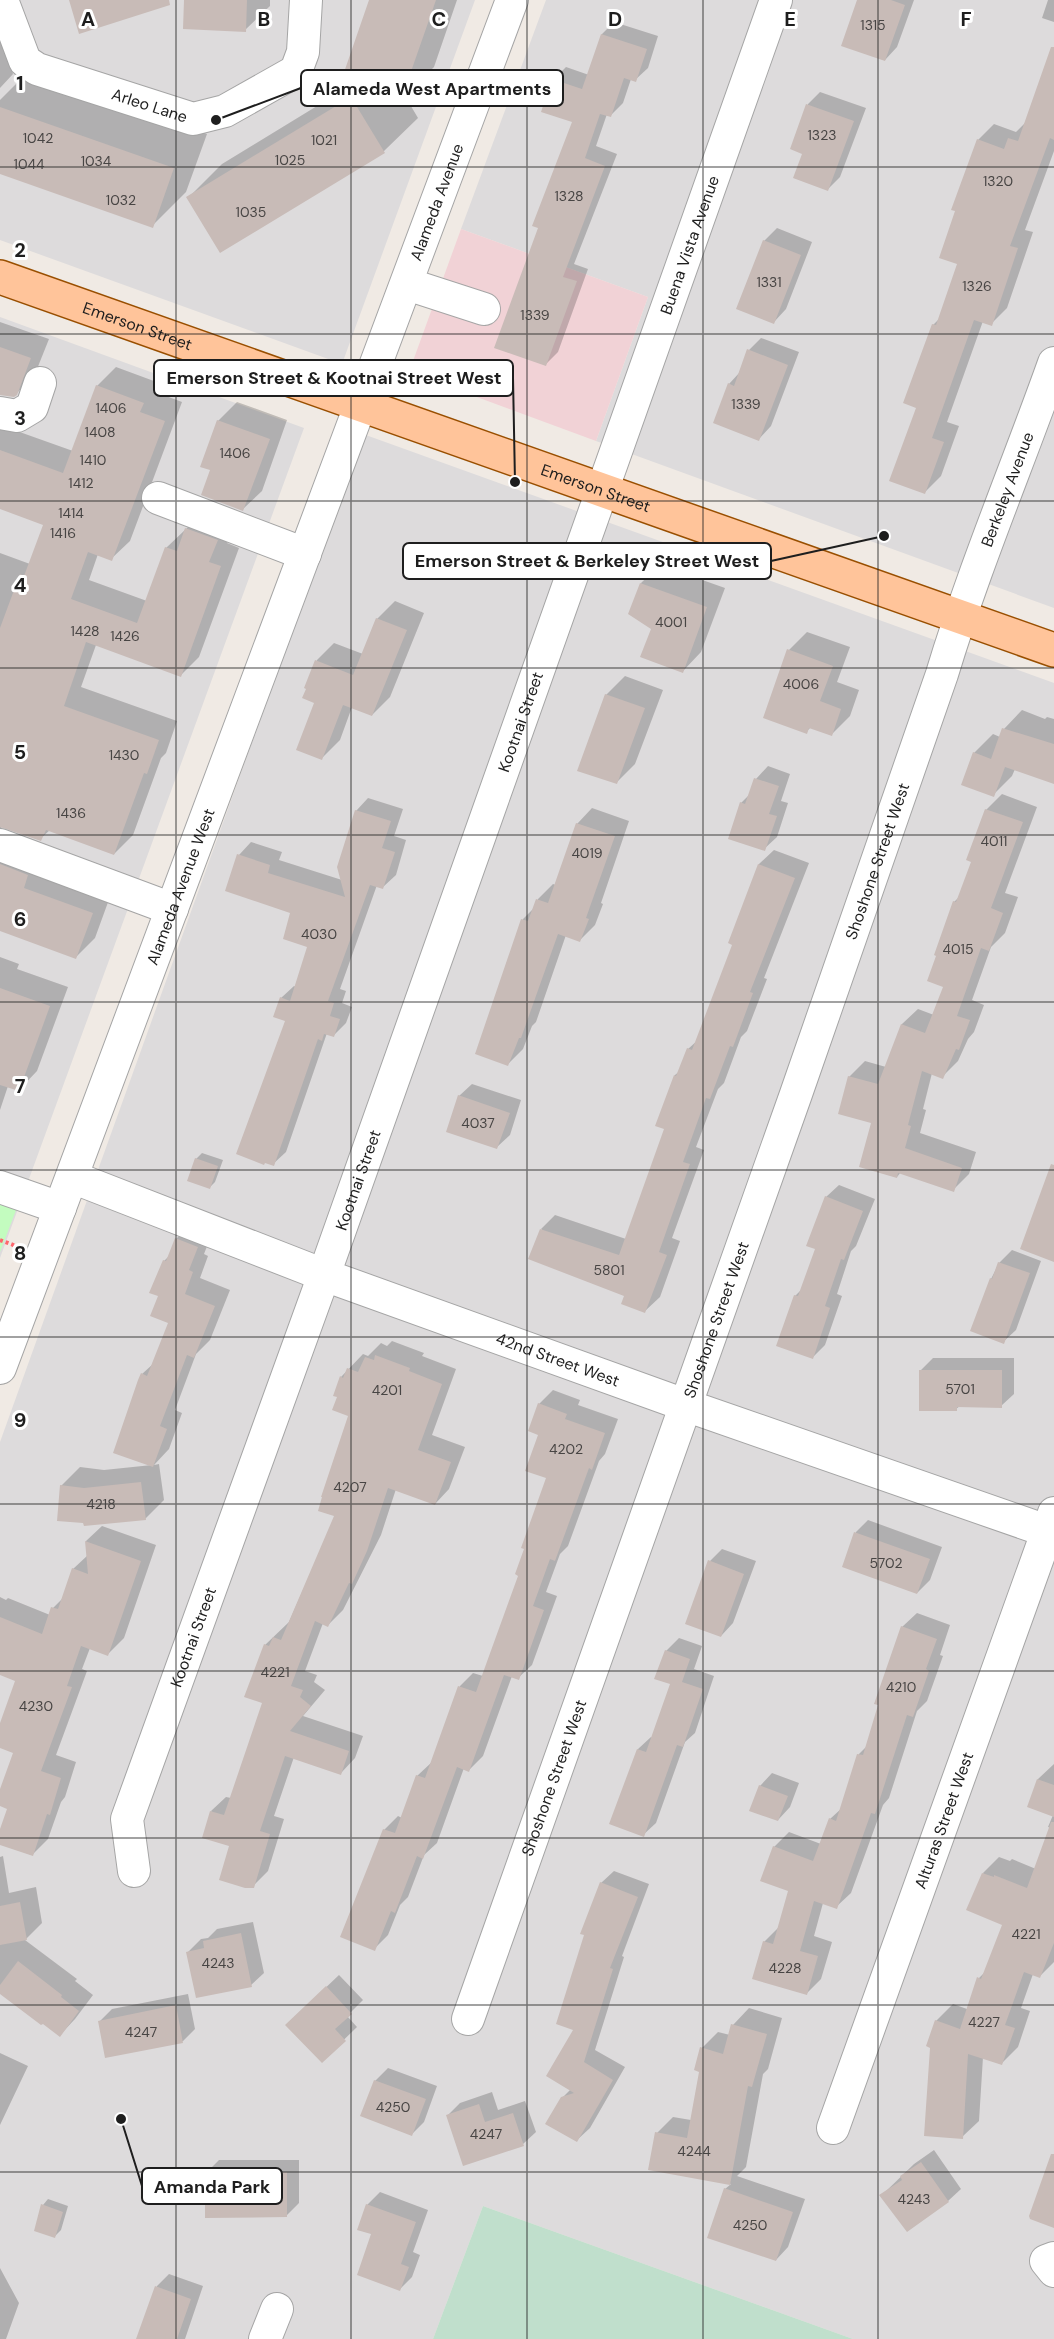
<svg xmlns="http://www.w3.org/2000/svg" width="1054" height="2339" font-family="'DM Sans',sans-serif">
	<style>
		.residential { fill: #dddbdc }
		.commercial { fill: #f1d2d6 }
		.wetland { fill: #c0dfcc }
		.park { fill: #c3fcbf }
		.shadow { fill: #0003 }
		.building { fill: #c8bbb7 }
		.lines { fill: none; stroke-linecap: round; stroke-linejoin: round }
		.minor-casing { stroke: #a5a5a5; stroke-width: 34 }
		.major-casing { stroke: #994f00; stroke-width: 36 }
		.path { stroke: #ff666d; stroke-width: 4; stroke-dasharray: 3 3; stroke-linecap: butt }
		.minor { stroke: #fff; stroke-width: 32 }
		.major { stroke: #ffc49a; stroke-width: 33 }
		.grid { fill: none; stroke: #1e1e1e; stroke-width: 1.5; stroke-opacity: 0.55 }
		.labels { text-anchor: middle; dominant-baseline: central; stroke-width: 6; stroke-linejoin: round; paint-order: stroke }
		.number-label { font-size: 14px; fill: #484544 }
		.street-label { font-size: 16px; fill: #1e1e1e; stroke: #fff }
		.grid-label { font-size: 20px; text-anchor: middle; font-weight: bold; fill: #1e1e1e; stroke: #fff; stroke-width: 6; stroke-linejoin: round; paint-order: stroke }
		.leader { fill: none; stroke: #1e1e1e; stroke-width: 2 }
		.callout-dot { fill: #1e1e1e; stroke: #fff; stroke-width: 2 }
		.callout { fill: #fff; stroke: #1e1e1e; stroke-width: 2 }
		.callout-label { font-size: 18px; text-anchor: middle; font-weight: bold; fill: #1e1e1e }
	</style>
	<rect width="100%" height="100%" fill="#f0eae4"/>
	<!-- residential -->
	<path class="residential" d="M0,0H475L342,364L0,240Z
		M546,0H1054V608L596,441L648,297L461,229Z
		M0,317L304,428L0,1258Z
		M363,434L1054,683V2339H853L483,2206L433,2339H0V1442Z"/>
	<!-- commercial -->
	<path class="commercial" d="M461,229L648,297L596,441L409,372Z"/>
	<!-- wetland -->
	<path class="wetland" d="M483,2206L853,2339H433Z"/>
	<!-- park -->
	<path class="park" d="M0,1199L18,1205L0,1252Z"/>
	<!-- shadow -->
	<path class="shadow" d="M186,0H270V6L245,30Z
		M371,0H457L434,67L405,96L418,118L384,151L188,198L222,164L353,84Z
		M859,0H914L897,47L885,60Z
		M1048,0H1054V22L1042,18Z
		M614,22L658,36L648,68L635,80L631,79L623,103L610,116L607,114L596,146L617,154L574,264L588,269L558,352L545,365L540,227L574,121L553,80L566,67L589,75L602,34Z
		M0,34L13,74L0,88Z
		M1054,48V151L1025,230L1033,232L1007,308L991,324L983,321L947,422L959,426L941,476L925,492L917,407L933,325L940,318L959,263L978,140L994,124L1016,132L1025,123Z
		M29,71L207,134L186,192L152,226L0,173V100Z
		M820,92L866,108L840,177L828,189L804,153L792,148L808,104Z
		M777,228L812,242L786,309L774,322L764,241Z
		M0,322L49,339L35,374L16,394L0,395Z
		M761,338L799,352L771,426L759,439L729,384L740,372L749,350Z
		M116,367L162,384L158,393L182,402L130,541L111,559L98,554L89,580L147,601L166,548L206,510L235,521L227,543L239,548L199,657L181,675L96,645L81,687L177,721L166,753L161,758L133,835L114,854L50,830L40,839L1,826L5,838L111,894L95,938L76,957L0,929V553L30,564L45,524L0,508V425L73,451L97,386Z
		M237,402L287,420L262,491L243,509L212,470L218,421Z
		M660,565L725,588L701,652L683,671L653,628L641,583Z
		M395,601L424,613L390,697L372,715L352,707L340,740L322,758L316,702L306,687L317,660L334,643L363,654L377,619Z
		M807,632L850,647L837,682L859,690L850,716L831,735L811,727L806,732L789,650Z
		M625,676L663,690L635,764L616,783L606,695Z
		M1022,710L1045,719L1047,717L1054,719V783L1015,769L1012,776L993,795L974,753L993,734L1000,737L1004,729Z
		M768,766L790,774L781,801L788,803L777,837L764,849L741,803L750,794L756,779Z
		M1002,794L1037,807L1005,893L1018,897L1005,933L991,947L972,1000L984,1005L974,1032L968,1039L958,1061L942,1077L932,1073L923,1109L926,1110L920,1133L976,1152L969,1174L953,1190L901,1172L897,1177L873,1122L849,1077L865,1061L886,1067L902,1024L918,1009L934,1015L945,986L954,902L959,897L972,861L986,810Z
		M368,798L403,809L394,836L406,840L396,875L383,887L377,885L340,989L346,991L342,1003L352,1007L346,1023L334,1035L327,1033L286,1152L273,1164L287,1020L281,998L294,986L296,987L309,946L292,912L227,890L239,855L251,842L282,852L279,860L342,880L356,811Z
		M592,808L629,821L601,903L603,904L595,925L580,940L566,935L536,1022L532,1026L523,1049L508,1064L477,1053L523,919L535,907L538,899L553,884L556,885L577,824Z
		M774,850L809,863L764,978L767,979L747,1031L741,1037L724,1083L718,1089L696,1147L704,1150L672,1238L680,1241L660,1297L645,1311L541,1229L555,1215L626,1239L666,1128L657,1125L675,1075L680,1071L688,1049L698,1040L734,944L759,864Z
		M0,957L19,964L17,969L68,987L37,1071L19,1090L8,1086L0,1110Z
		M472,1084L521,1100L510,1135L497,1147L459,1096Z
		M202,1153L223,1160L215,1182L210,1187L196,1159Z
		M839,1185L875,1199L856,1246L851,1251L837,1294L842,1296L825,1345L812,1358L795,1296L802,1289L817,1248L826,1197Z
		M193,1222L213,1231L204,1254L208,1256L200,1278L230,1290L210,1340L196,1354L175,1410L182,1413L169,1449L154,1465L159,1464L164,1500L145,1519L61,1486L80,1467L104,1470L152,1465L142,1374L153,1364L170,1322L160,1296L164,1261L171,1254L177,1238Z
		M1012,1250L1041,1261L1016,1330L1003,1342L991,1279L999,1263Z
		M392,1341L424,1353L422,1356L456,1369L432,1435L465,1447L449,1489L435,1504L396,1489L381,1535L343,1610L328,1625L323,1623L305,1671L317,1675L314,1682L325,1690L303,1716L363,1736L355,1758L341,1773L294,1757L274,1816L284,1819L268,1871L253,1886L211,1811L226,1797L231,1798L264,1702L265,1645L289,1622L336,1515L350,1415L339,1396L341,1377L363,1354L368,1356L381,1343L387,1346Z
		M933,1358H1014V1394L1001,1406H960L956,1409L920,1371Z
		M553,1390L580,1400L578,1405L618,1419L605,1454L599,1461L568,1546L560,1554L546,1592L557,1596L532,1665L518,1678L512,1676L483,1756L469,1770L464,1768L437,1843L424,1855L408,1897L400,1905L388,1935L374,1949L384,1830L398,1816L402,1818L417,1776L432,1762L460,1686L473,1673L483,1676L520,1575L548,1478L540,1434L539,1404Z
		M868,1520L942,1547L930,1580L917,1593L844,1566L856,1532Z
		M102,1526L156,1545L124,1638L108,1654L90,1648L82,1669L87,1671L56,1755L76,1762L65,1797L61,1802L48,1839L32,1855L0,1844V1834L9,1808L0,1804V1794L15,1752L0,1747V1727L17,1681L0,1674V1597L6,1600L8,1598L50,1615L53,1608L64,1597L73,1569L88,1555L86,1541Z
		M722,1549L756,1561L733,1623L721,1636L710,1561Z
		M917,1613L950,1625L940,1655L943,1656L927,1701L917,1711L889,1798L883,1805L851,1893L836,1907L823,1903L814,1936L832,1942L821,1979L806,1994L764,1942L780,1926L790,1891L774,1847L789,1832L821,1844L830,1819L842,1808L859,1754L867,1746L902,1627Z
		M679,1638L702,1646L694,1669L714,1676L695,1733L685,1742L656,1823L643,1835L611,1823L638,1749L651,1737L653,1738L672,1684L666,1651Z
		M1054,1764V1962L1040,1976L1033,1974L1021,2008L1030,2011L1018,2047L1001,2064L983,2057L979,2121L962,2137L936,2021L953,2004L967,2009L979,1978L985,1972L1004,1924L983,1873L999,1857L1010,1861L1012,1859L1036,1869L1051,1828L1048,1827L1053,1815L1029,1806L1038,1779Z
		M772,1773L799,1783L790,1807L778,1820L760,1786Z
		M3,1856L9,1893L36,1887L42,1923L25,1940L77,1979L75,1981L93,1995L75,2019L60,2035L0,1992V1857Z
		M614,1871L649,1884L622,1956L624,1957L595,2050L625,2067L590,2128L577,2140L562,2098L571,2089L575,2029L601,1883Z
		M253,1922L264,1973L251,1985L188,1952L201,1939L208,1938L217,1929Z
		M339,1975L363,2000L347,2016L357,2027L322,2061L300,2012Z
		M188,1994L195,2029L183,2041L106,2056L99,2022L112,2009Z
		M749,2008L782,2018L768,2069L763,2074L746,2167L737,2176L805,2199L788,2247L776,2260L725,2189L731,2184L650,2169L657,2133L673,2117L691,2120L700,2071L702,2048L718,2032L730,2035L733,2025Z
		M0,2053L28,2066L0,2125Z
		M388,2068L437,2086L424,2122L412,2134L375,2081Z
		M492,2092L498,2110L525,2101L536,2132L523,2144L447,2116L460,2103Z
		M934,2150L961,2189L948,2201L881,2196L914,2164Z
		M219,2160H299V2203L287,2215L206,2173Z
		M380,2192L428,2210L413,2252L420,2255L412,2277L400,2289L373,2234L367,2205Z
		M48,2199L68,2206L61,2230L55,2236L43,2205Z
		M0,2268L19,2303L6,2339H0Z
		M169,2274L203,2286L185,2339H138L157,2286Z"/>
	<!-- building -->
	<path class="building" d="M69,0H169L170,5L79,34Z
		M184,0H247L246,32L183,29Z
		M369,0H436L400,103L341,81Z
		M857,0H891L905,5L885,61L841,46Z
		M601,34L647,49L636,82L624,78L611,117L600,114L585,158L605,166L563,277L577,281L546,366L494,348L538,228L532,226L572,122L541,112L552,79L582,89Z
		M1051,47H1054V140L1050,138L1010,246L1018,248L992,326L974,320L932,438L944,442L925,494L889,481L916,408L903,403L932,324L936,325L957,264L939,258L955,211L951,210L977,139L1004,149L1008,138L1018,141Z
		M351,97L385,153L220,253L186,197Z
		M806,104L854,121L828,191L793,178L802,154L790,149Z
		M0,107L174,168L153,228L0,174Z
		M763,240L801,255L774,324L736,309Z
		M0,347L31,358L17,395L14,397L0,395Z
		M747,349L788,365L759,441L713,423L728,383L734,386Z
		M96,385L144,403L140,412L165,421L112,561L88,552L71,599L137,623L165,547L177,551L185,528L218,540L209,562L221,566L181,677L86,642L64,706L159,740L147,774L144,773L114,855L46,830L41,841L0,827V628L20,574L24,576L43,525L0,509V450L63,473Z
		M217,420L270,439L243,511L201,495L210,470L200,467Z
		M640,583L707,607L683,673L640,657L651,629L628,614Z
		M376,618L407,630L372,716L343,705L322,760L296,750L314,703L302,698L306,689L304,688L315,660L353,675Z
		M787,649L833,666L820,701L841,709L832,736L809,728L807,734L763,718Z
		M605,694L645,708L617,784L577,771Z
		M1002,728L1054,744V784L1005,767L994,797L961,785L973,752L991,759Z
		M754,778L779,786L769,814L777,816L765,851L728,839L740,802L745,804Z
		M985,809L1023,822L991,908L1003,913L989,951L981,948L957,1016L970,1020L959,1050L956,1049L943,1079L922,1071L908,1125L911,1126L905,1148L962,1168L954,1192L898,1173L897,1178L859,1167L871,1123L838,1114L848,1076L878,1084L901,1024L925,1033L943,987L927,981L936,956L934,955L953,901L956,902L971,862L966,860Z
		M355,810L391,821L382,848L395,852L383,889L370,885L328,1001L334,1003L330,1016L340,1019L334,1037L324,1034L322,1041L318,1039L274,1166L265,1163L264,1165L236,1154L285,1021L273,1017L280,997L290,1001L307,947L283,939L290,913L225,891L237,854L270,865L268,873L345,897L337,867Z
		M576,823L615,836L586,918L589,919L580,942L558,934L521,1038H519L508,1066L475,1054L521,919L528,921L536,899L548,903Z
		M0,864L28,875L24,888L93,913L76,959L0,931Z
		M758,864L795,878L750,992L753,993L733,1047L730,1046L710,1099L706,1098L683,1162L690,1164L659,1252L667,1255L645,1313L621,1304L624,1296L528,1259L540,1229L619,1255L664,1129L655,1126L674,1075L676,1076L687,1048L692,1050L732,945L728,943Z
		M0,988L50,1006L19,1091L0,1085Z
		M458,1095L510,1113L497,1149L446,1132Z
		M195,1158L218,1166L210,1189L187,1181Z
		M1051,1164L1054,1165V1262L1020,1249Z
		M825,1196L863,1211L844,1260L841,1259L825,1306L830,1308L813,1359L776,1346L794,1295L798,1296L815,1249L806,1246Z
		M175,1238L198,1247L189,1270L193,1272L185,1294L215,1306L194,1358L187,1355L160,1426L167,1429L153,1467L113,1453L138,1380L141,1373L147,1376L168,1323L150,1316L158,1296L149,1293L163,1260L166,1261Z
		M998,1262L1030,1273L1004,1344L970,1331L990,1278L992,1279Z
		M375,1355L410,1368L409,1371L442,1384L418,1450L451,1462L435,1505L388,1488L367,1551L352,1584L349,1583L328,1627L315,1621L291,1686L303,1690L300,1697L311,1706L290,1731L349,1751L341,1775L285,1756L260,1831L270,1834L254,1888H245L219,1880L229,1846L202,1838L210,1811L224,1815L262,1703L244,1697L264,1644L269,1646L273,1637L281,1640L334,1516L318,1511L322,1497H321L348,1416L332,1410L337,1397L333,1396L340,1376L343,1378L347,1368L358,1372L365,1357L374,1360Z
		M919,1370H1002V1408L957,1407V1411H919Z
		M538,1403L567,1414L565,1419L605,1433L592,1470L589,1468L555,1561L550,1559L533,1606L544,1610L519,1680L504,1675L469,1772L457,1767L423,1859L417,1856L395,1913L391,1911L375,1951L340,1937L383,1829L395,1833L416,1775L425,1778L458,1686L476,1692L518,1576L515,1574L524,1549L521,1548L546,1478L525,1471L538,1435L528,1431Z
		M141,1482L146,1520L84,1526L83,1523L57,1521L60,1485L84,1488Z
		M854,1532L930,1559L917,1594L842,1567Z
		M85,1541L141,1561L108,1656L81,1646L67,1686L72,1687L41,1771L61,1778L50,1815L47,1814L33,1856L0,1845V1829L7,1809L0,1806V1789L13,1753L0,1748V1723L15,1681L0,1675V1617L42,1634L51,1607L58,1609L72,1568L88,1574Z
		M708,1560L744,1574L721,1637L685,1624Z
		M901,1626L937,1639L926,1669L929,1671L913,1717L907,1715L875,1814L871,1813L837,1909L814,1901L800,1951L818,1956L807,1995L752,1979L763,1941L773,1944L788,1891L760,1881L773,1846L813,1861L829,1818L836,1821L857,1754L863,1755L878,1705L874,1704Z
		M665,1650L690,1659L682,1682L703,1689L683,1747L677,1745L644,1837L609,1824L637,1749L646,1752L670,1684L654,1679Z
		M1037,1779L1054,1785V1817L1027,1807Z
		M759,1785L788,1796L778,1821L749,1811Z
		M1051,1822H1054V1943L1040,1978L1024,1972L1005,2025L1015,2028L1002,2065L968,2054L963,2139L924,2136L930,2048L926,2046L935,2020L960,2029L977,1977L981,1979L1002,1925L966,1910L982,1873L994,1877V1875L1027,1888Z
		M600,1882L638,1897L610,1968L613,1969L584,2062L613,2080L577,2142L545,2124L561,2097L574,2093L546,2076L573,2030L556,2024L584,1935L580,1934Z
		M20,1902L27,1940L0,1945V1906Z
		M241,1933L252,1987L196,1998L186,1952L204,1948L203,1941Z
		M18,1961L62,1995L61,1997L79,2011L60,2037L43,2024L41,2025L0,1994V1985Z
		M326,1986L352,2014L335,2029L346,2041L322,2063L285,2025Z
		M176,2005L183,2043L105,2058L98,2021Z
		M731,2024L767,2034L752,2087L748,2086L730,2185L648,2170L655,2132L687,2138L699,2072L694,2070L700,2047L723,2054Z
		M374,2080L426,2099L412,2136L360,2116Z
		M479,2104L485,2122L513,2113L524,2146L463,2166L446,2115Z
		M1051,2154H1054V2228L1030,2219L1029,2216Z
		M921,2162L949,2202L907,2232L879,2195L902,2180L900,2176Z
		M205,2172H287V2217L205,2218Z
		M724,2188L793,2212L776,2261L707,2238Z
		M41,2204L63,2212L55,2238L34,2231Z
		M366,2204L416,2222L401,2264L409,2267L400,2291L357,2275L371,2234L357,2230Z
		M155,2286L191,2299L177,2339H136Z"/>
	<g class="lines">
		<!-- minor casing -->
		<g class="minor-casing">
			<g id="minor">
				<path id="s1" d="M2,0L25,61L37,69L193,119L225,111L296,71L303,52L306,0"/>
				<path d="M407,284L484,309"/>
				<path d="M0,413L17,416L32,407L40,383"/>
				<path d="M158,498L305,554"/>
				<path d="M0,845L172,909"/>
				<path id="s2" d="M72,1177L324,1275L685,1405L1047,1531"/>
				<path d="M0,1187L60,1208"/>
				<path id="s3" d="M0,1368L512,0"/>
				<path id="s4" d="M134,1871L127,1819L324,1275L776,0"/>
				<path id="s5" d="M468,2019L796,1094L942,674C974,568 1017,467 1054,363"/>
				<path id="s6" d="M833,2128L1054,1513"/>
				<path d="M1054,2258L1046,2261L1054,2271"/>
				<path d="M265,2339L277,2309"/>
			</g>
		</g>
		<!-- major casing -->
		<g class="major-casing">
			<g id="major">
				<path id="s7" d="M0,277L1054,650"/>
			</g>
		</g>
		<!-- path -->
		<path class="path" d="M0,1240L16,1246"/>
		<!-- minor -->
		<use href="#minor" class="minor"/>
		<!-- major -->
		<use href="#major" class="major"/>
	</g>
	<!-- grid -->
	<path class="grid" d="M176,0V2339M351,0V2339M527,0V2339M703,0V2339M878,0V2339M0,167H1054M0,334H1054M0,501H1054M0,668H1054M0,835H1054M0,1002H1054M0,1170H1054M0,1337H1054M0,1504H1054M0,1671H1054M0,1838H1054M0,2005H1054M0,2172H1054"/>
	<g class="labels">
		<!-- number labels -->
		<g class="number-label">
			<text x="873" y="25">1315</text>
			<text x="822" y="135">1323</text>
			<text x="38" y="138">1042</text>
			<text x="324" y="140">1021</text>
			<text x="290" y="160">1025</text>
			<text x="96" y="161">1034</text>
			<text x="29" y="164">1044</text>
			<text x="998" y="181">1320</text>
			<text x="569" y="196">1328</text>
			<text x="121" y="200">1032</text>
			<text x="251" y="212">1035</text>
			<text x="769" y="282">1331</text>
			<text x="977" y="286">1326</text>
			<text x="535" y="315">1339</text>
			<text x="746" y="404">1339</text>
			<text x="111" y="408">1406</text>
			<text x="100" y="432">1408</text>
			<text x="235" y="453">1406</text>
			<text x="93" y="460">1410</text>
			<text x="81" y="483">1412</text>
			<text x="71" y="513">1414</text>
			<text x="63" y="533">1416</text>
			<text x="671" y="622">4001</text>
			<text x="85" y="631">1428</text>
			<text x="125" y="636">1426</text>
			<text x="801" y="684">4006</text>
			<text x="124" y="755">1430</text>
			<text x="71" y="813">1436</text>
			<text x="994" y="841">4011</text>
			<text x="587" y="853">4019</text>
			<text x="319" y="934">4030</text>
			<text x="958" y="949">4015</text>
			<text x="478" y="1123">4037</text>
			<text x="609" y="1270">5801</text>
			<text x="960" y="1389">5701</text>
			<text x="387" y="1390">4201</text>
			<text x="566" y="1449">4202</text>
			<text x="350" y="1487">4207</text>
			<text x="101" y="1504">4218</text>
			<text x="886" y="1563">5702</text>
			<text x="275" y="1672">4221</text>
			<text x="901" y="1687">4210</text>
			<text x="36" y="1706">4230</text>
			<text x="1026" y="1934">4221</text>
			<text x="218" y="1963">4243</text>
			<text x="785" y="1968">4228</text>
			<text x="984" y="2022">4227</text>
			<text x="141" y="2032">4247</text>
			<text x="393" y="2107">4250</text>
			<text x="486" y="2134">4247</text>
			<text x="694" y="2151">4244</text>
			<text x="914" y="2199">4243</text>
			<text x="750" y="2225">4250</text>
		</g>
		<!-- street labels -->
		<g class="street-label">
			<text stroke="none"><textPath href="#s1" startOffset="198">Arleo Lane</textPath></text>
			<text stroke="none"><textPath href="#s3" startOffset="1245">Alameda Avenue</textPath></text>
			<text stroke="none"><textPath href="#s4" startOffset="1724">Buena Vista Avenue</textPath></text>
			<text stroke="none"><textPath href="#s7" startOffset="146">Emerson Street</textPath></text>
			<text stroke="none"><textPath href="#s7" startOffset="632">Emerson Street</textPath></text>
			<text stroke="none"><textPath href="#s5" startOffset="1622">Berkeley Avenue</textPath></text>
			<text stroke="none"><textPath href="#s4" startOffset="1218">Kootnai Street</textPath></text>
			<text stroke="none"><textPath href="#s5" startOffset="1228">Shoshone Street West</textPath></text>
			<text stroke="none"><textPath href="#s3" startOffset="514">Alameda Avenue West</textPath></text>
			<text stroke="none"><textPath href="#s4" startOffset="732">Kootnai Street</textPath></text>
			<text stroke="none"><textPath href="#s5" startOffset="742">Shoshone Street West</textPath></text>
			<text stroke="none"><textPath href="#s2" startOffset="519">42nd Street West</textPath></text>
			<text stroke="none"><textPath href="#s4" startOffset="246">Kootnai Street</textPath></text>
			<text stroke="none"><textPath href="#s5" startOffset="256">Shoshone Street West</textPath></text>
			<text stroke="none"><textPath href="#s6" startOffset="327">Alturas Street West</textPath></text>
		</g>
	</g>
	<g class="grid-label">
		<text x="88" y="26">A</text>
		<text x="264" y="26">B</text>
		<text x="439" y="26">C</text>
		<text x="615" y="26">D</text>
		<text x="790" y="26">E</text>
		<text x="966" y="26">F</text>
		<text x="20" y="90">1</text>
		<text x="20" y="257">2</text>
		<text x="20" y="425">3</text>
		<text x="20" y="592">4</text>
		<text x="20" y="759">5</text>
		<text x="20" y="926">6</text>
		<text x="20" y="1093">7</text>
		<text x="20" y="1260">8</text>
		<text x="20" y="1427">9</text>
	</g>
	<!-- callouts -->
	<path class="leader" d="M216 120L301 88M515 482L513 378M884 536L771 561M121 2119L142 2186"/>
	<g class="callout-dot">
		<circle cx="216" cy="120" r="6"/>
		<circle cx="515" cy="482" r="6"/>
		<circle cx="884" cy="536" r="6"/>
		<circle cx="121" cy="2119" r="6"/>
	</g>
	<g class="callout">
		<rect x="301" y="70" width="262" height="36" rx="6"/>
		<rect x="154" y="360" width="359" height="36" rx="6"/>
		<rect x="403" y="543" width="368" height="36" rx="6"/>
		<rect x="142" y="2168" width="140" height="36" rx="6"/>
	</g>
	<g class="callout-label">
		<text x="432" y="95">Alameda West Apartments</text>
		<text x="334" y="384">Emerson Street &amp; Kootnai Street West</text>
		<text x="587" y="567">Emerson Street &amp; Berkeley Street West</text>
		<text x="212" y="2193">Amanda Park</text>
	</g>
</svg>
